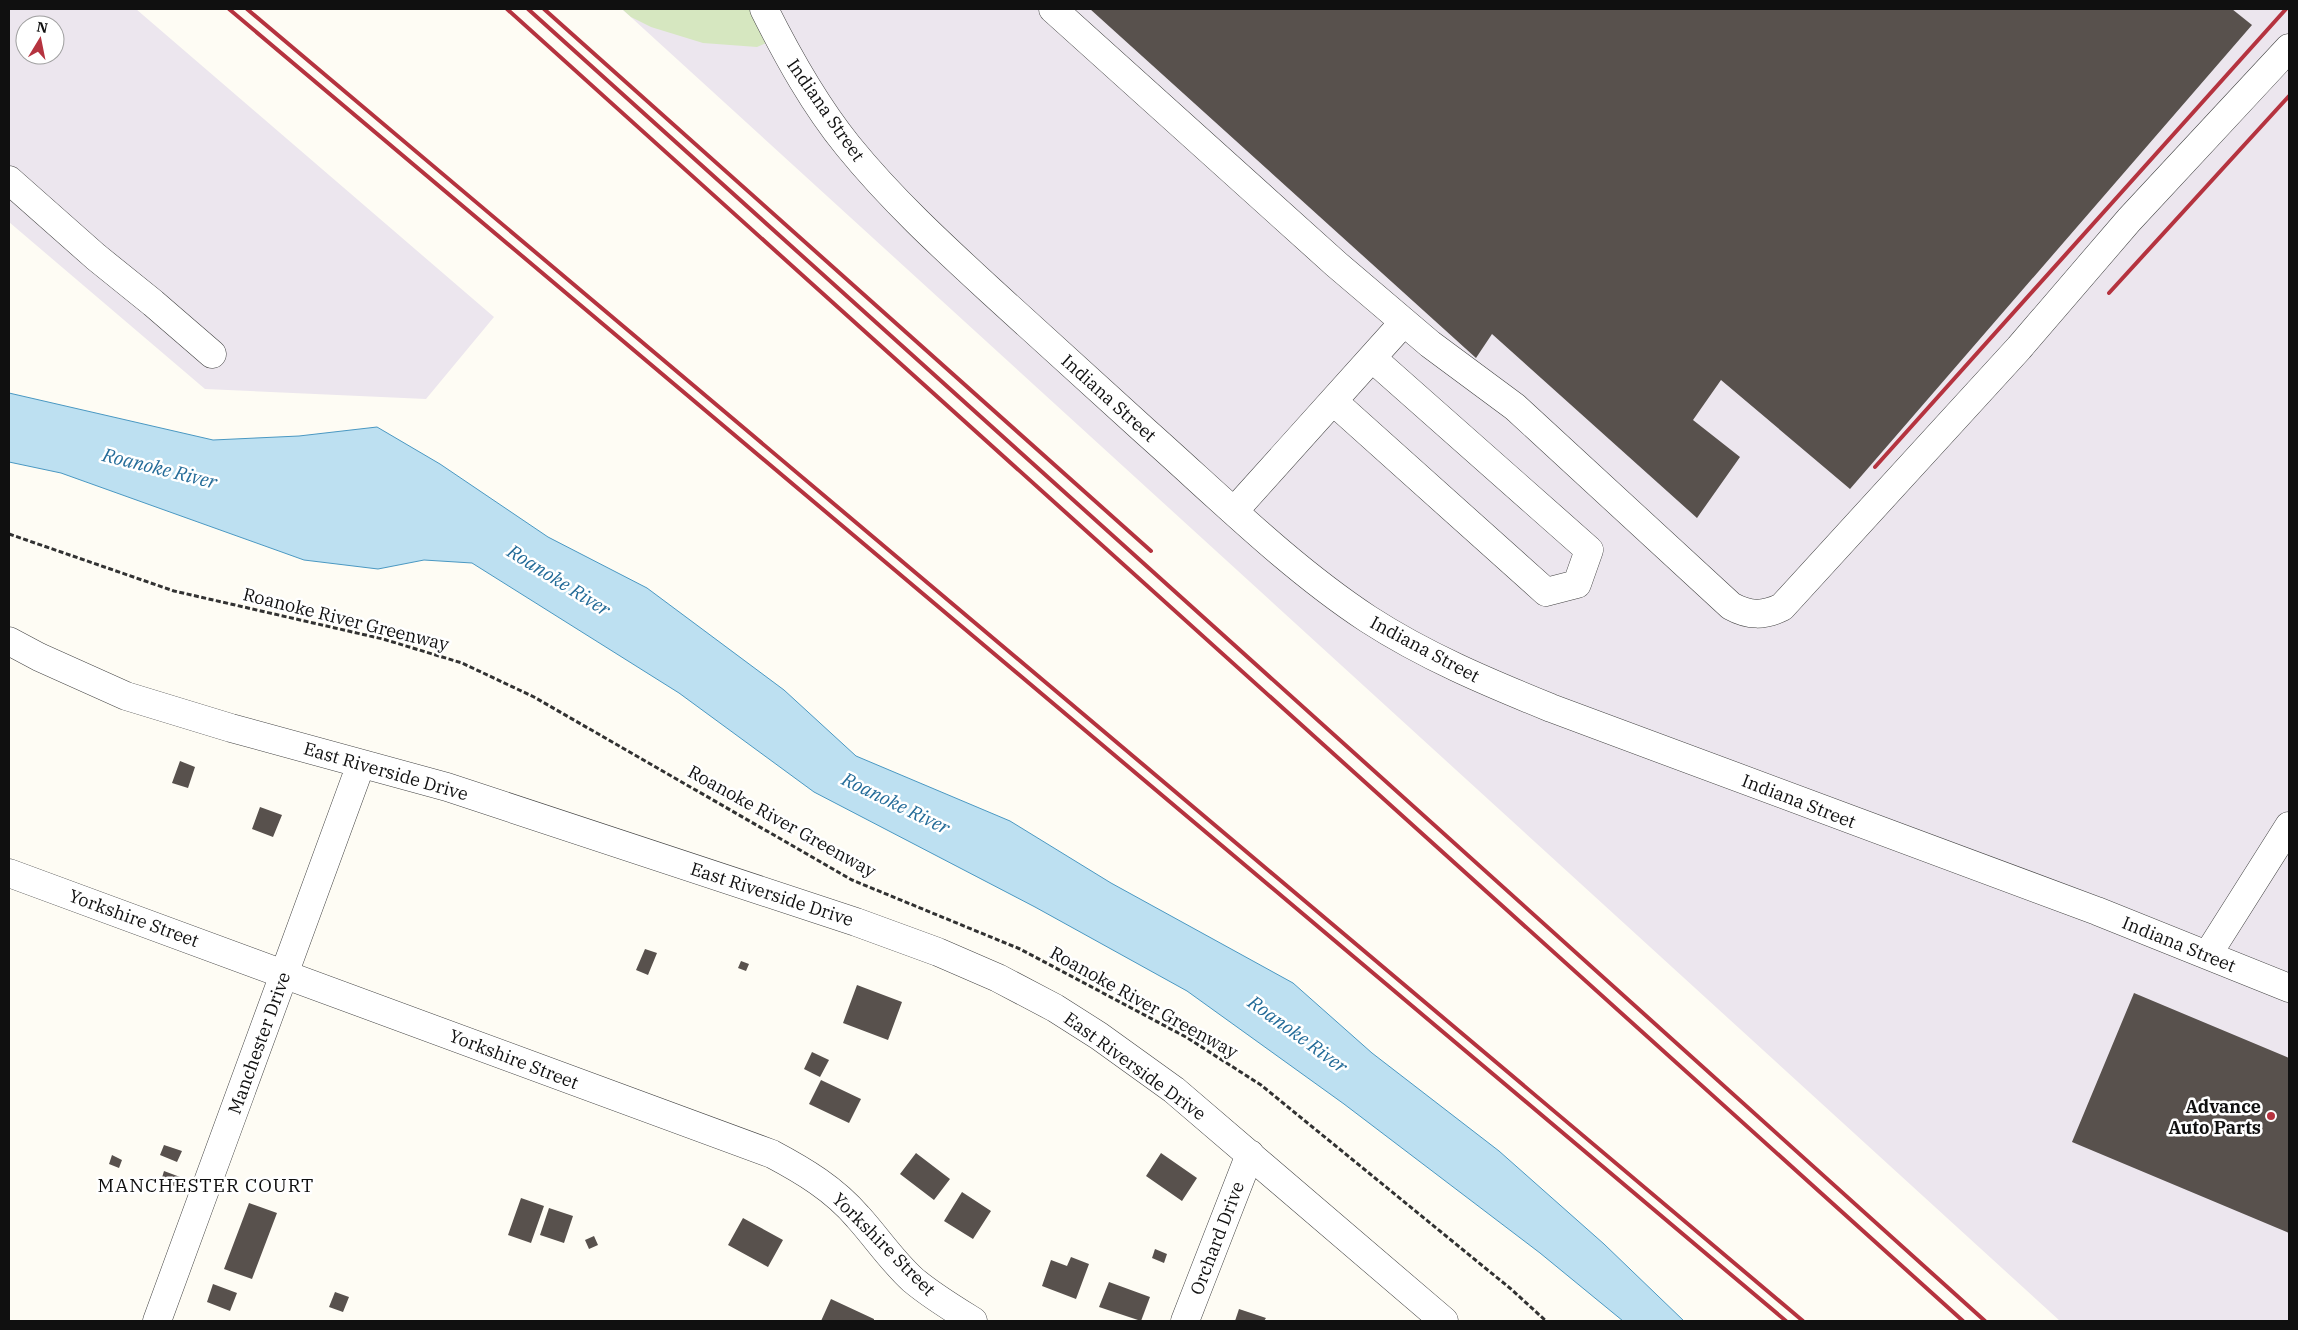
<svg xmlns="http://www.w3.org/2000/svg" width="2298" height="1330" font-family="'IBM Plex Serif',serif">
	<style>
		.industrial { fill: #ece6ee; fill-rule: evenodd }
		.green { fill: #d6e7c0 }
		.water { fill: #bde0f1; stroke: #4a98c2 }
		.building { fill: #58514d }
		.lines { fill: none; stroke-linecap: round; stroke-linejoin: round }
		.minor-casing { stroke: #434343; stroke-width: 29 }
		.path { stroke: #323232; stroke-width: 3; stroke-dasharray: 5 2.5; stroke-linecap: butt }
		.minor { stroke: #fff; stroke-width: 28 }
		.rail { stroke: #b5333f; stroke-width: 4 }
		.poi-dot { fill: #b5333f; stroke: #fff; stroke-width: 2 }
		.labels { text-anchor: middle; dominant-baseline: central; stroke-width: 5; stroke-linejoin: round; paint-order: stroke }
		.street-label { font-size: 18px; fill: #101010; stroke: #fff }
		.poi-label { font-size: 18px; font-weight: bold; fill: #101010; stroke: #fff; text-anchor: end }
		.water-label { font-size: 19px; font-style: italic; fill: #236b98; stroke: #fff }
		.neighbourhood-label { font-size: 19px; letter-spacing: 1px; fill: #101010; stroke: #fff }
	</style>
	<rect width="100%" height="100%" fill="#fefcf4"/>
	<!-- industrial -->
	<path class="industrial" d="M9,9H136L494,317L426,399L205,389L9,222ZM25,25H55V55H25Z
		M622,9H2289V1321H2060Z"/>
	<!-- green -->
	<path class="green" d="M622,9H764L778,38L757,47L703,43L651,27L631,17Z"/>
	<!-- water -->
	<path class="water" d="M9,393L213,440L299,436L377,427L440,464L548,537L647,588L784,690L856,756L1010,821L1111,883L1293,983L1372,1053L1499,1151L1604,1244L1684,1321H1623L1540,1253L1344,1104L1187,991L1035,907L814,792L679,693L472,563L424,560L378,569L304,560L61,473L9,462Z"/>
	<!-- building -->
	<path class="building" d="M1090,9H2232L2252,25L1850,489L1721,380L1693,420L1740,457L1697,518L1492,334L1476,358Z
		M180,761L195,767L188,788L172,783Z
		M260,807L282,815L273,837L252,829Z
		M645,949L657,953L648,975L636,970Z
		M741,961L749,964L746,971L738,968Z
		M857,985L902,1002L888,1040L843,1023Z
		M2134,993L2289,1058V1233L2072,1142Z
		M812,1052L829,1060L820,1077L804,1069Z
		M821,1080L861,1099L849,1123L809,1104Z
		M164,1145L182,1151L177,1162L160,1155Z
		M916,1153L950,1179L934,1200L900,1174Z
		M1161,1153L1197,1178L1182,1201L1146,1176Z
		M112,1155L122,1160L119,1168L109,1164Z
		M164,1171L180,1177L177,1187L161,1181Z
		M962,1192L991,1211L973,1239L944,1221Z
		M521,1198L544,1206L531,1243L508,1235Z
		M249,1203L277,1213L252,1279L224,1269Z
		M549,1208L573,1216L564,1243L540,1235Z
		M743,1218L783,1240L768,1267L728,1245Z
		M594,1236L598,1245L589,1249L585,1240Z
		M1155,1249L1167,1254L1164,1263L1152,1258Z
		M1071,1257L1089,1264L1076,1299L1042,1286L1051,1260L1067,1266Z
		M1109,1282L1150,1297L1141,1321L1099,1307Z
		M213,1284L237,1293L230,1311L207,1302Z
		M335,1292L349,1297L343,1312L329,1307Z
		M831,1299L874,1319V1321H821Z
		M1239,1309L1266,1318L1264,1321H1235Z"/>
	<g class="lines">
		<!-- minor casing -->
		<g class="minor-casing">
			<path id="minor" d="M764,9C788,57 814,104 848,146C891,199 941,245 991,291C1042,338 1094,385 1146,432C1217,495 1289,567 1368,619C1425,656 1487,682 1551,708L2097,911L2289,988
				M1053,9L1336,264L1430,344L1515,407L1731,606C1749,616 1764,616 1782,607L2019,348L2129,220L2289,48
				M9,180L96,257L153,303L212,354
				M1333,401L1546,592L1577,584L1589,550L1372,358
				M1235,510L1404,322
				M9,641L39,657L126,696L231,728L447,787L856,922L938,952L998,978L1055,1008L1099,1036L1174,1090L1444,1321
				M9,873L772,1154C804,1171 834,1189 858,1217C877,1238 892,1261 913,1280C932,1296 952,1308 973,1321
				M2208,954L2289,826
				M157,1321L361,764
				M1185,1321L1250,1154"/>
		</g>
		<!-- path -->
		<path class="path" d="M9,534L174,591L383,639L462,663L534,697L852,880L1020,949L1186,1037L1261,1085L1511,1289L1546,1321"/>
		<!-- minor -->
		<use href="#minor" class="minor"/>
		<!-- rail -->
		<path class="rail" d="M229,9L1786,1321
			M247,9L1803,1321
			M507,9L1963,1321
			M528,9L1985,1321
			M544,9L1151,551
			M2109,293L2289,96
			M1875,467L2286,9"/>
	</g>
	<!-- markers -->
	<circle class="poi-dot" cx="2271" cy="1116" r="5"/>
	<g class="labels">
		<!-- street labels -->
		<g class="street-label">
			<text transform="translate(826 110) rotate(55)">Indiana Street</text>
			<text transform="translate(1109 398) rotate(42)">Indiana Street</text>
			<text transform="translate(346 619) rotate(14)">Roanoke River Greenway</text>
			<text transform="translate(1425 649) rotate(28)">Indiana Street</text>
			<text transform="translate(386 771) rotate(16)">East Riverside Drive</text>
			<text transform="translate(1799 801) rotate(21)">Indiana Street</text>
			<text transform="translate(782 821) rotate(29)">Roanoke River Greenway</text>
			<text transform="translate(772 894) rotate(18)">East Riverside Drive</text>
			<text transform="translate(134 918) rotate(20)">Yorkshire Street</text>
			<text transform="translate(2179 944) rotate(22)">Indiana Street</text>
			<text transform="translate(1144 1002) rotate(29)">Roanoke River Greenway</text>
			<text transform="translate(259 1043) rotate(-70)">Manchester Drive</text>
			<text transform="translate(514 1059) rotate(21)">Yorkshire Street</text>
			<text transform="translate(1135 1066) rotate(36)">East Riverside Drive</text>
			<text transform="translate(1217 1238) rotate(-69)">Orchard Drive</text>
			<text transform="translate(884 1244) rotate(45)">Yorkshire Street</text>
		</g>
		<!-- poi labels -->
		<g class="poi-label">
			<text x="2261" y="1106">Advance<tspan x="2261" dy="21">Auto Parts</tspan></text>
		</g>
		<!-- water labels -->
		<g class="water-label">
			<text transform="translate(160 468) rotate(14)">Roanoke River</text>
			<text transform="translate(559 580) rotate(32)">Roanoke River</text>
			<text transform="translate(896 803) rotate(26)">Roanoke River</text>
			<text transform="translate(1298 1034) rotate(36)">Roanoke River</text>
		</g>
		<!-- neighbourhood labels -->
		<g class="neighbourhood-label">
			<text x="206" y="1185">MANCHESTER COURT</text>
		</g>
	</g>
	<!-- border -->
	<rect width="2298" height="1330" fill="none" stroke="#101010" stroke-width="20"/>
	<!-- north arrow -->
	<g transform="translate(40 40) rotate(10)"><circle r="24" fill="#ffffff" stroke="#9f9f9f"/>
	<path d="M0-4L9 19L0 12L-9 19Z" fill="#b5333f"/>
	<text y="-8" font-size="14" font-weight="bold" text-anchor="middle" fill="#101010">N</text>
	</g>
</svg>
